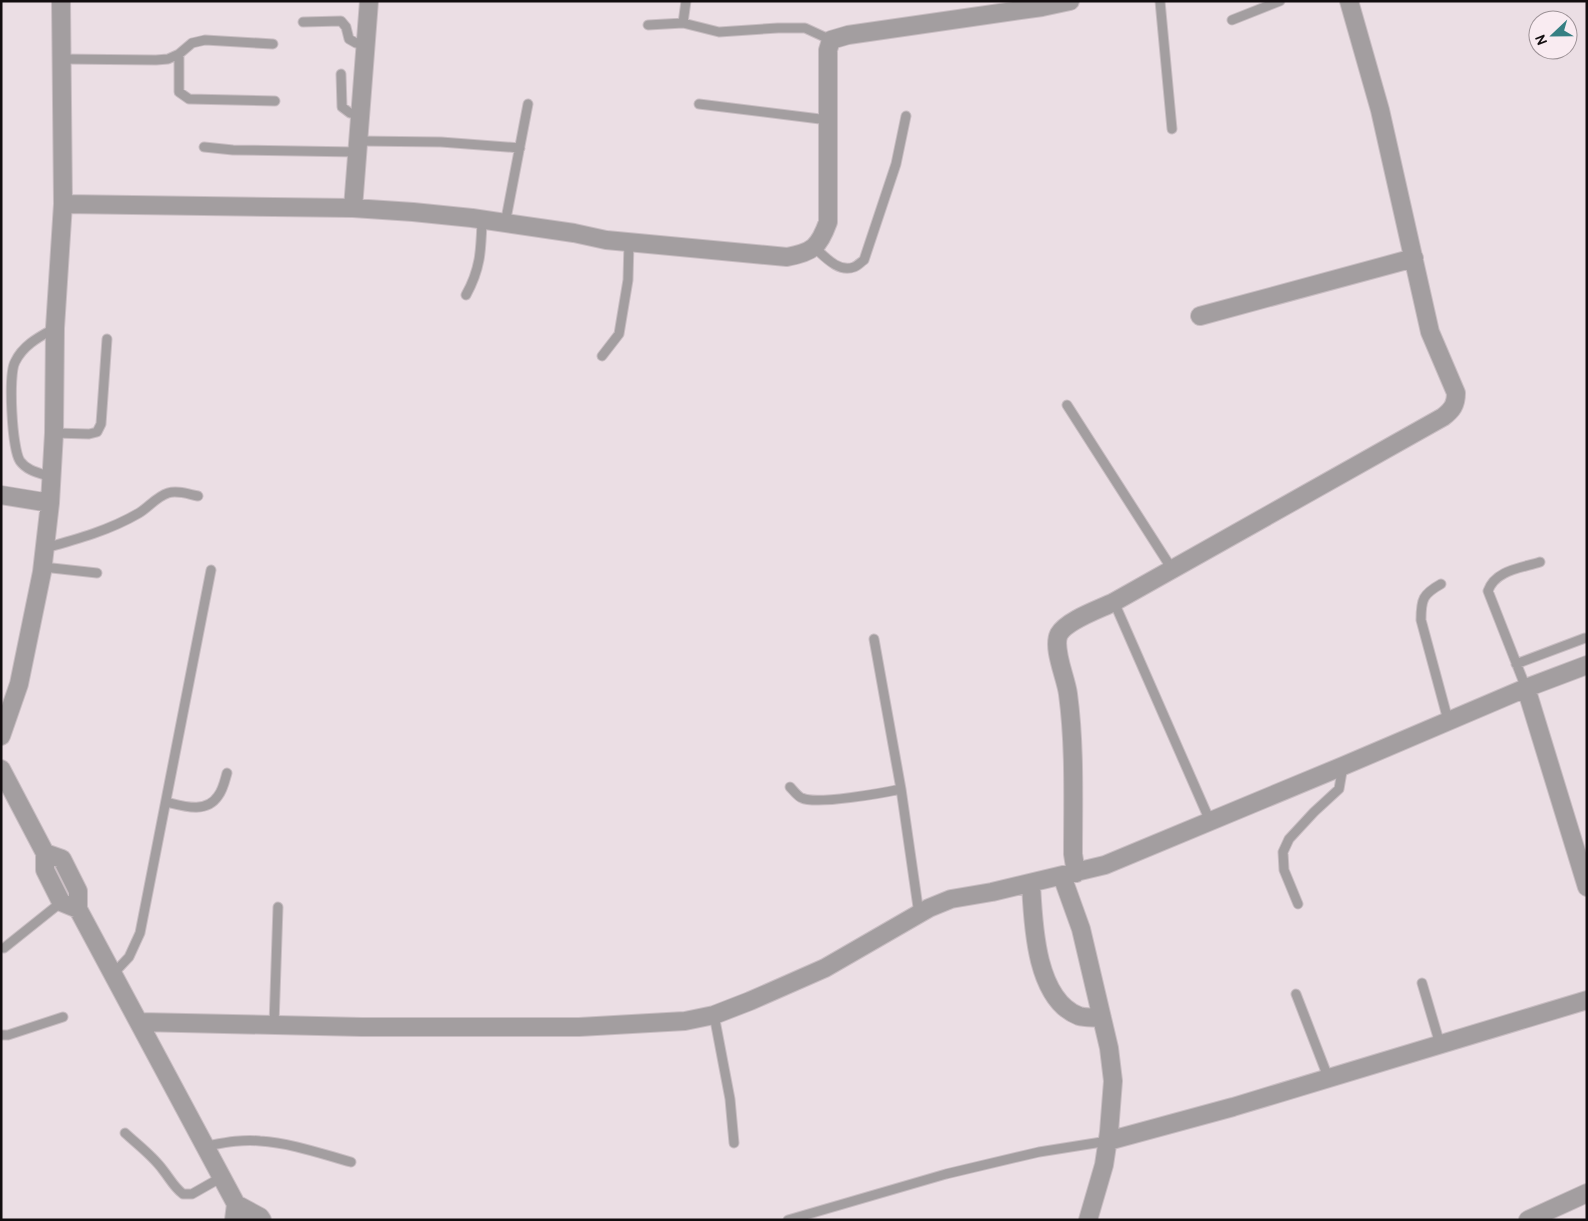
<svg xmlns="http://www.w3.org/2000/svg" width="1588" height="1221" font-family="Overpass,sans-serif">
	<style>
		.lines { fill: none; stroke-linecap: round; stroke-linejoin: round }
		.service-casing { stroke: #c8bdc2; stroke-width: 11 }
		.minor-casing { stroke: #c8bdc2; stroke-width: 20 }
		.service { stroke: #a39ea0; stroke-width: 9 }
		.minor { stroke: #a39ea0; stroke-width: 18 }
	</style>
	<rect width="100%" height="100%" fill="#ebdee4"/>
	<g class="lines">
		<!-- service casing -->
		<g class="service-casing">
			<path id="service" d="M1160,1L1172,129
				M1232,20L1280,1
				M303,22L341,21L346,27L349,39L356,43L365,44
				M683,23L719,32L778,28H805L831,40
				M648,25L683,23L686,1
				M179,54V92L189,99L275,101
				M62,59L156,60L168,59L179,54L192,43L205,40L273,44
				M341,74L342,107L350,113L359,114
				M699,104L828,120
				M359,141L441,142L520,148
				M204,147L233,150L356,152
				M505,224L528,104
				M815,248C825,257 839,273 854,267C857,266 861,262 864,260L896,164L906,116
				M466,295C481,268 481,249 482,220
				M602,356L619,334L628,280L629,242
				M1067,405L1172,569
				M54,433L89,434L97,432L101,424L107,339
				M51,477C40,473 27,471 20,461C12,449 8,375 15,362C23,345 39,337 55,328
				M45,548C78,539 110,530 139,513C149,507 156,497 168,493C177,490 188,494 198,496
				M43,567L97,573
				M1441,584C1423,594 1421,599 1421,620L1448,720
				M1114,602L1210,821
				M874,639L901,789L919,914
				M1516,664L1585,638
				M1526,688L1488,591C1495,570 1522,568 1540,562
				M790,787C793,790 798,797 802,798C816,805 883,793 901,789
				M166,802C183,806 206,814 218,796C223,790 225,780 227,773
				M1298,904L1284,870L1283,852L1289,839L1314,812L1339,789L1343,766
				M4,948L64,900
				M113,974L129,957L140,933L211,570
				M1422,983L1440,1044
				M1296,994L1328,1077
				M714,1015L730,1099L734,1143
				M274,1025L278,907
				M1,1035H8L63,1017
				M125,1133C138,1145 153,1156 163,1170C171,1180 173,1186 183,1194H192L222,1177
				M206,1146C223,1143 242,1139 260,1141C291,1143 322,1154 351,1162
				M788,1220L946,1174L1039,1152L1108,1141"/>
		</g>
		<!-- minor casing -->
		<g class="minor-casing">
			<path id="minor" d="M63,204L353,208L413,212L472,218L574,233L606,240L787,257C813,252 819,247 828,222V50L831,40L848,35L1042,7L1070,1
				M353,208L369,1
				M1200,316L1414,258
				M1,495L50,503
				M1526,688L1587,887
				M1,736L19,684L42,572L50,503L54,433L55,328L63,204L61,1
				M1,769L45,853V870L61,902L78,909
				M45,853L62,859L78,891V909L236,1204L234,1220
				M1076,873L1073,854C1073,800 1075,746 1068,694C1066,678 1052,648 1059,634C1067,620 1100,609 1114,602L1443,417C1452,410 1456,405 1456,393L1430,332L1380,110L1349,1
				M1062,876L1081,929L1109,1048L1113,1081L1109,1132L1104,1165L1088,1220
				M1031,883C1033,922 1035,999 1079,1016C1085,1018 1095,1017 1102,1018
				M139,1022L362,1027H579L685,1021L714,1015L750,1001L825,968L929,908L951,899L992,892L1105,865L1343,766L1526,688L1587,665
				M1108,1141L1233,1107L1587,1000
				M236,1204L260,1217L262,1220
				M1528,1220L1587,1193"/>
		</g>
		<!-- service -->
		<use href="#service" class="service"/>
		<!-- minor -->
		<use href="#minor" class="minor"/>
	</g>
	<!-- border -->
	<rect width="1588" height="1221" fill="none" stroke="#120d0f" stroke-width="5"/>
	<!-- north arrow -->
	<g transform="translate(1553 35) rotate(248)"><circle r="24" fill="#f9ebf1" stroke="#9d9297"/>
	<path d="M0-4L9 19L0 12L-9 19Z" fill="#367f83"/>
	<text y="-8" font-size="14" font-weight="bold" text-anchor="middle" fill="#120d0f">N</text>
	</g>
</svg>
